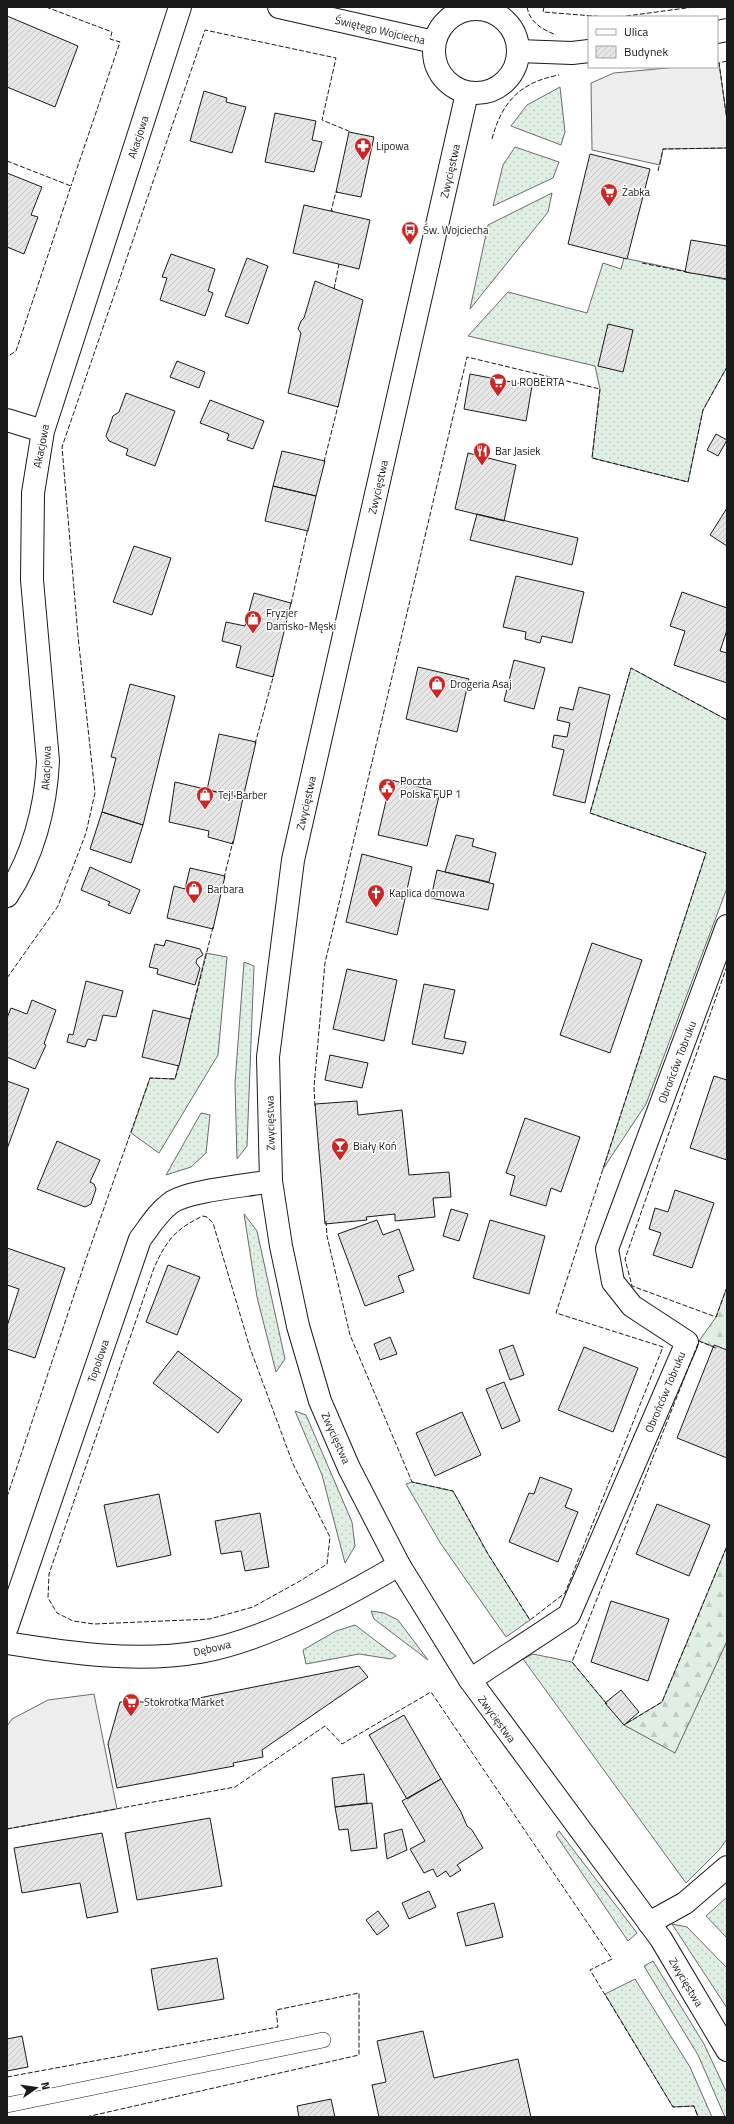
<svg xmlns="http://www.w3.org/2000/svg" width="734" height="2124" font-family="'Titillium Web',sans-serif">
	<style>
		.grass { fill: url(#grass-dots); stroke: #6a6a6a }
		.forest { fill: url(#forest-firs); stroke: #6a6a6a }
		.parking { fill: #ededed; stroke: #6a6a6a }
		.building { fill: url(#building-hatch); stroke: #1a1a1a }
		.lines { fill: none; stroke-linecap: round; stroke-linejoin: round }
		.service-casing { stroke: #1a1a1a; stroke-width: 16 }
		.minor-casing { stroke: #1a1a1a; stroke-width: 24 }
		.tertiary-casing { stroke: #1a1a1a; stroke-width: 24 }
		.secondary-casing { stroke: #1a1a1a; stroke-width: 24 }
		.service { stroke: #fff; stroke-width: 15 }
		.minor { stroke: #fff; stroke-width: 22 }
		.tertiary { stroke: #fff; stroke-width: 22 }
		.secondary { stroke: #fff; stroke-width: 22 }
		.fence { stroke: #1a1a1a; stroke-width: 1; stroke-dasharray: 5 2; stroke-linecap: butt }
		.labels { text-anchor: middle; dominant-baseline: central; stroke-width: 3; stroke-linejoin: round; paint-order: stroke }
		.street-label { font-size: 11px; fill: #1a1a1a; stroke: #fff }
		.poi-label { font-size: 11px; fill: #1a1a1a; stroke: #fff; text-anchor: start }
	</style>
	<defs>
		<pattern id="grass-dots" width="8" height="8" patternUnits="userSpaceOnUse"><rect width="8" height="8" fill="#e0efe3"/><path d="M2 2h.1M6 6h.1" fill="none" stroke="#c0ccc2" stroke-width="1.8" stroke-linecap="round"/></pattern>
		<pattern id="forest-firs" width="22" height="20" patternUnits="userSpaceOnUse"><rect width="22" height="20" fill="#e0efe3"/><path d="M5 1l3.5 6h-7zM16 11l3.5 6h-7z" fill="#c0ccc2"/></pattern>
		<pattern id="building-hatch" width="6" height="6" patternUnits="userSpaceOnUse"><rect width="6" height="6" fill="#e6e6e6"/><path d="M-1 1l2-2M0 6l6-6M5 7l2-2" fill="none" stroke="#c5c5c5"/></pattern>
	</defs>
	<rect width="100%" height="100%" fill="#fff"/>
	<!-- grass -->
	<path class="grass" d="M560,87L565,132L561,145L511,126L527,105Z
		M515,147L559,162L553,178L493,206L503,165Z
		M552,193L548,212L470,309L488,225Z
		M624,258L727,280V367L703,410L688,482L592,458L600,389L595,366L468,336L508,292L587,313L603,263L621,269Z
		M631,668L727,720V888L646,1104L603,1169L706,853L590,813Z
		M206,953L227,957L218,1055L159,1153L131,1133L150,1078L175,1079Z
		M244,962L254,966L247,1146L237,1159L235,1083Z
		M201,1113L210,1115L206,1153L191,1167L166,1175Z
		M244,1214L257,1231L285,1359L276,1372L257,1297Z
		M295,1411L306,1415L352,1522L355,1546L345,1563L322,1475Z
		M412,1482L453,1491L488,1554L530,1620L506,1637L441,1544L406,1484Z
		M371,1611L384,1613L398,1620L428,1660L374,1619Z
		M355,1625L396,1656L391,1659L359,1654L306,1664L303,1650L336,1631Z
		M727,1641V1839L719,1850L686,1883L523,1659L533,1654L572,1662L624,1725L675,1752Z
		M559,1831L637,1933L628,1941L556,1835Z
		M727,1897V1938L706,1916Z
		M672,1924L687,1927L727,1968V2008Z
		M653,1961L704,2044L727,2093V2117H725L698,2055L644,1966Z
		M635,1979L690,2067L712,2117H698L694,2106L673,2107L605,1994Z"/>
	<!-- forest -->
	<path class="forest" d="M727,1287V1352L699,1341L716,1317Z
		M727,1546V1641L675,1753L624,1725L662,1702Z"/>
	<!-- parking -->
	<path class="parking" d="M717,63H719L727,120V148L663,149L660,165L592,150L591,83L614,73L677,67H717Z
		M94,1694L117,1809L7,1829V1726L12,1719L48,1700Z"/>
	<!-- building -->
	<path class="building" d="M7,16L78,46L55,107L7,87Z
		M204,91L227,98L226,102L246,107L232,153L190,141Z
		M275,113L316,121L312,140L322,142L314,172L265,162Z
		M349,132L374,137L361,197L336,192Z
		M590,154L650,169L627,259L568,244Z
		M7,173L42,187L31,215L38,217L24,254L7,247Z
		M304,205L370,220L359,269L293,253Z
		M691,240L727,246V279L685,272Z
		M171,254L215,269L208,291L213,293L205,316L160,300L167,278L162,277Z
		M247,258L268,266L248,324L225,316Z
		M315,281L363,300L338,407L288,393L301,333L298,329L301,321L304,318Z
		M608,324L633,330L623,372L598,366Z
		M177,361L205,372L199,388L170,377Z
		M470,374L532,386L526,421L464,409Z
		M126,393L175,411L155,466L126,455L128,449L109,441L106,436L113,416L119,412Z
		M210,400L264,421L253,449L227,440L229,434L200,423Z
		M716,434L727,440L718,456L707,450Z
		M282,451L325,461L316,496L273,486Z
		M468,453L516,465L504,521L455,509Z
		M273,486L316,496L308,531L265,521Z
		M727,508V546L710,535Z
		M477,514L578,538L572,565L470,540Z
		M134,546L171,558L152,615L113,602Z
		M516,576L584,592L572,643L542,636L540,643L525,639L526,632L503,627Z
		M682,592L727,608V630L720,651L727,653V683L674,665L685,631L670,626Z
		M254,593L291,603L273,677L236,667L241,646L222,641L226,622L245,626Z
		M514,660L545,668L534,709L504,701Z
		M418,667L469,679L457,732L406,719Z
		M130,684L175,696L143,825L102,812L116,758L111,757Z
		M579,687L610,695L585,803L553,795L564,750L552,747L554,735L567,737L570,723L557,720L560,707L573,710Z
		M219,734L256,742L243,798L207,790Z
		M391,780L440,792L427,846L378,835Z
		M175,782L243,798L233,844L208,837L209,831L169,822Z
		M102,812L143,825L131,863L90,849Z
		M456,835L474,839L472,846L496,853L489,882L445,872Z
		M362,854L412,867L397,935L346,922Z
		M90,867L140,890L130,914L108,905L110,902L81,890Z
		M190,868L225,876L213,929L167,918L174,886L185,889Z
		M437,870L494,884L488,910L431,898Z
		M166,940L200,949L203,955L197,959L196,963L200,968L195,985L157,974L158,969L149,967L155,944L164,946Z
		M592,943L642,960L610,1053L560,1035Z
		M347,969L397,980L384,1041L333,1029Z
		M86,981L123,991L116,1017L103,1015L96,1041L88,1039L85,1047L67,1042L69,1034L73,1035Z
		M424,984L455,990L444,1038L466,1042L463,1054L412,1044Z
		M32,1000L56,1010L44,1044L46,1045L35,1069L7,1057V1018L11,1008L27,1014Z
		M153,1010L190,1019L179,1066L142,1057Z
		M330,1055L368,1063L362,1088L325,1080Z
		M714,1076L727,1080V1160L690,1148Z
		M7,1081L29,1089L7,1149Z
		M357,1101L358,1115L402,1110L409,1175L449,1172L451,1197L433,1198L435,1217L395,1221V1214L366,1217L367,1220L325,1224L315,1104Z
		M525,1118L580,1137L561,1192L551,1188L546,1206L510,1195L515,1176L506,1173Z
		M57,1141L100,1160L90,1182L94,1184L96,1189L91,1204L85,1207L37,1189Z
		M675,1190L714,1203L692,1268L653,1255L661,1233L649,1229L655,1208L668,1212Z
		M451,1209L468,1214L459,1241L443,1236Z
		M377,1220L383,1235L399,1229L414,1270L398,1276L404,1292L365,1306L338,1234Z
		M490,1220L545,1236L529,1294L473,1278Z
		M7,1248L65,1268L35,1358L7,1349V1326L19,1289L7,1285Z
		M168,1265L200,1277L177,1335L146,1322Z
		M390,1337L397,1354L380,1360L374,1344Z
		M513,1345L524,1375L510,1380L499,1350Z
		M714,1345L727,1350V1458L677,1438Z
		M584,1347L638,1368L613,1432L558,1410Z
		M178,1351L242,1400L218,1433L153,1383Z
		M504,1382L520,1421L502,1429L486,1389Z
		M462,1412L481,1455L435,1476L416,1433Z
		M540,1477L572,1489L565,1507L578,1512L558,1562L509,1542L529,1493L534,1494Z
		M159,1494L171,1555L117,1567L104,1505Z
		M657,1504L710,1525L689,1576L636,1554Z
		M260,1513L269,1567L245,1571L241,1551L221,1554L215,1521Z
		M611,1601L669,1619L648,1681L591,1662Z
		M359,1666L368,1677L262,1750L263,1757L233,1763L234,1766L117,1788L108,1744L120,1702H179Z
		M621,1690L639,1712L624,1725L605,1703Z
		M404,1715L441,1779L407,1799L369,1735Z
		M364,1774L367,1803L335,1807L332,1778Z
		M441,1779L461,1812L467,1826L472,1830L483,1848L457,1865L461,1870L450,1877L446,1871L437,1877L433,1869L424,1873L410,1849L425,1841L402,1801Z
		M372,1803L377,1848L351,1851L348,1829L339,1830L335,1807Z
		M210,1818L222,1886L137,1900L125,1833Z
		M402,1829L407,1850L387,1859L384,1834Z
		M102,1833L118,1912L87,1918L80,1883L22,1893L14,1848Z
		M429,1891L436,1907L409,1919L402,1903Z
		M494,1903L503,1937L466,1946L457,1913Z
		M378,1911L389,1926L377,1935L366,1920Z
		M217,1958L224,1999L158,2010L151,1969Z
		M423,2031L434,2078L518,2059L531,2117H379L372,2085L386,2082L377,2041Z
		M22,2036L28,2067L7,2071V2039Z
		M331,2099L335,2117H299L297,2106Z"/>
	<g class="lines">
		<!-- service casing -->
		<g class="service-casing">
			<path id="service" d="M7,2105L323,2040"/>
		</g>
		<!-- minor casing -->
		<g class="minor-casing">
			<path id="minor" d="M717,32L727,30
				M518,51L572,53L589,51
				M7,420L43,431
				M7,896C33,857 46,807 48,761L32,580L33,493L43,431L180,7
				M7,1627L140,1239C150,1226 159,1211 172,1202C192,1190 246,1186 271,1181
				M7,1643C69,1653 137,1663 200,1652C266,1640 341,1599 399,1565
				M470,1680L569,1615L687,1342L632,1306L613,1282L607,1249L727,926
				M649,1923L685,1903L727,1867"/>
		</g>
		<!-- tertiary casing -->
		<g class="tertiary-casing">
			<path id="tertiary" d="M279,7L434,42"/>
		</g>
		<!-- secondary casing -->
		<g class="secondary-casing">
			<path id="secondary" d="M434 51a42 42 0 1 1 84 0a42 42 0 1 1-84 0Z
				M467,93L293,860L268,1057L271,1181L281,1246L298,1326L320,1401L349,1468L399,1565L470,1680L661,1939L727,2050"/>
		</g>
		<!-- service -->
		<use href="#service" class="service"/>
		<!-- minor -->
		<use href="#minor" class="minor"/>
		<!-- tertiary -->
		<use href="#tertiary" class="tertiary"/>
		<!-- secondary -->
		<use href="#secondary" class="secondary"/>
		<!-- fence -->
		<path class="fence" d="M46,7L112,32L110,39L120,42L71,186
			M527,7C530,23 542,29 556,35
			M544,7L543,12L606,17
			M619,17L694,7
			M727,61L719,63L727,120
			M492,139C502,101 521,82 559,75
			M7,161L71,186L16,351L7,357
			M658,171L663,149L727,148
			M333,211H331L336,192H338
			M642,263L687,272
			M334,289L339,264
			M324,462L338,406
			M291,604L308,528
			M255,744L274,674
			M224,878L233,841
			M727,966L625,1259L632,1286L716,1317L727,1287
			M7,978L58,906L86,833L95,793L78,636L62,447L205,30L336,58L322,120L351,132
			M190,1020L213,927
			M315,1106L314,1087L325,963L467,357L600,389L592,458L688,482L703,410L727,367
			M203,1216L207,1217L213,1223L250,1348L293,1464L330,1537L327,1564L300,1581L253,1607L210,1619L94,1624L73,1621L57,1613L48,1598L49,1574L154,1268C166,1241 175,1229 203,1216Z
			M326,1221L327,1236L350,1335L412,1482L453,1491L488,1554L530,1620L565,1593L663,1347L556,1313L706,853L590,813L631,668L727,720
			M7,1497L86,1259L150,1078L175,1079L179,1065
			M607,1704L572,1662L699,1341L716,1348
			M627,1723L662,1702L727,1546
			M7,1829L235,1787L325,1726L342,1744L431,1692L612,1959L590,1970L673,2107L694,2106L698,2117
			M7,2077L278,2027L276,2010L359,1993V2055L86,2117"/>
	</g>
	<!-- icons -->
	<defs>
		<g id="pharmacy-pin" transform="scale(0.9)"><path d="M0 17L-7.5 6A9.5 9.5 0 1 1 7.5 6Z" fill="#c62828" stroke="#fff"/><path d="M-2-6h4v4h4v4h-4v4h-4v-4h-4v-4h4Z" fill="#fff"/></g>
		<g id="supermarket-pin" transform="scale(0.9)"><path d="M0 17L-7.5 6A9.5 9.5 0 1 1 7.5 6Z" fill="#c62828" stroke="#fff"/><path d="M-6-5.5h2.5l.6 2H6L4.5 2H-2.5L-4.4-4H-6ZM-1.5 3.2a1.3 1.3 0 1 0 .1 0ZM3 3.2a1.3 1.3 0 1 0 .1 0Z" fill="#fff"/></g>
		<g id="bus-pin" transform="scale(0.9)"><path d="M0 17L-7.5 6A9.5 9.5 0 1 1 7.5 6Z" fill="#c62828" stroke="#fff"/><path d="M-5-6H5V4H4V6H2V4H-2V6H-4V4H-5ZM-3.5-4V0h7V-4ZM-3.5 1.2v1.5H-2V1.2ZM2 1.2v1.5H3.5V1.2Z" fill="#fff"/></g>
		<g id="restaurant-pin" transform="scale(0.9)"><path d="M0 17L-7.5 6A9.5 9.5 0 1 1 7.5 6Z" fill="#c62828" stroke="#fff"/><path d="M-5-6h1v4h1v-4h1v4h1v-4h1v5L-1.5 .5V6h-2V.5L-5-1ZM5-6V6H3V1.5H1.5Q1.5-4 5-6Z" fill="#fff"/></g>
		<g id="shop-pin" transform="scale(0.9)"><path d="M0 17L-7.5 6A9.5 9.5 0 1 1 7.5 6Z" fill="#c62828" stroke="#fff"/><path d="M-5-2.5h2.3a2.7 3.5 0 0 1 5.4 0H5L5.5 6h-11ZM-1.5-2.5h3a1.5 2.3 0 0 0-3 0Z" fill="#fff"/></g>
		<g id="civic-pin" transform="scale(0.9)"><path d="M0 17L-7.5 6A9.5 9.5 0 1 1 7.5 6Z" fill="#c62828" stroke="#fff"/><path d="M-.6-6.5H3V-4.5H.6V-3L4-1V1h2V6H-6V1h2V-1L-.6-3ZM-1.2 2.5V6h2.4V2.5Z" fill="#fff"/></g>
		<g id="church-pin" transform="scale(0.9)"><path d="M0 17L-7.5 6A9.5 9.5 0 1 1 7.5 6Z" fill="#c62828" stroke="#fff"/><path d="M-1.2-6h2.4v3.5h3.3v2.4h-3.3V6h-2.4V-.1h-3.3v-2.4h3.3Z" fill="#fff"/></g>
		<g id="bar-pin" transform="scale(0.9)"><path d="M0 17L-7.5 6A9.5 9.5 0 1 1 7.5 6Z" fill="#c62828" stroke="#fff"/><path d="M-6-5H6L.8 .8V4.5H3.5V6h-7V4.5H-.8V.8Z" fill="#fff"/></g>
	</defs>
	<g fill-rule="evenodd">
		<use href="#pharmacy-pin" x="363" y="146"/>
		<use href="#supermarket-pin" x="609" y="192"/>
		<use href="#bus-pin" x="410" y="230"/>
		<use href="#supermarket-pin" x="498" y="382"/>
		<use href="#restaurant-pin" x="482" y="451"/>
		<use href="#shop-pin" x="253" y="619"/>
		<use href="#shop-pin" x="437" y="684"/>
		<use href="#civic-pin" x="387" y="787"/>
		<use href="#shop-pin" x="205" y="795"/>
		<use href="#shop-pin" x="194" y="889"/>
		<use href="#church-pin" x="376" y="893"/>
		<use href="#bar-pin" x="340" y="1146"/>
		<use href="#supermarket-pin" x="131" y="1702"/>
	</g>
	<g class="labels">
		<!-- street labels -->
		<g class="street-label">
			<text transform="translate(380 30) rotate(13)">Świętego Wojciecha</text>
			<text transform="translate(138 137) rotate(-72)">Akacjowa</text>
			<text transform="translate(450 171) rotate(-77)">Zwycięstwa</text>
			<text transform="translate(41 446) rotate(-79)">Akacjowa</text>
			<text transform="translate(378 487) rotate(-77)">Zwycięstwa</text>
			<text transform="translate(46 768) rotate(-88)">Akacjowa</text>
			<text transform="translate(306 803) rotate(-77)">Zwycięstwa</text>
			<text transform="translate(677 1062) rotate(-69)">Obrońców Tobruku</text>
			<text transform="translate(270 1123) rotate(-91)">Zwycięstwa</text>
			<text transform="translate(98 1361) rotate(-71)">Topolowa</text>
			<text transform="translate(665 1392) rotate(-67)">Obrońców Tobruku</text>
			<text transform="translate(336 1438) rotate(66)">Zwycięstwa</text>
			<text transform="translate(212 1648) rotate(-13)">Dębowa</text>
			<text transform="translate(497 1719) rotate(54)">Zwycięstwa</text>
			<text transform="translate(686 1982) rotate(59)">Zwycięstwa</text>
		</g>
		<!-- poi labels -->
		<g class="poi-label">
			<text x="376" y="146">Lipowa</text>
			<text x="622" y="192">Żabka</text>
			<text x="423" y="230">Św. Wojciecha</text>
			<text x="511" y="382">u ROBERTA</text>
			<text x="495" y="451">Bar Jasiek</text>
			<text x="266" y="613">Fryzjer<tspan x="266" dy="13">Damsko-Męski</tspan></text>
			<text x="450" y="684">Drogeria Asaj</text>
			<text x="400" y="781">Poczta<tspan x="400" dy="13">Polska FUP 1</tspan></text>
			<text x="218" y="795">Tej! Barber</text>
			<text x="207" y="889">Barbara</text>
			<text x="389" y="893">Kaplica domowa</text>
			<text x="353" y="1146">Biały Koń</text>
			<text x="144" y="1702">Stokrotka Market</text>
		</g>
	</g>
	<!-- border -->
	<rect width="734" height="2124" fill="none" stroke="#1a1a1a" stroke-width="16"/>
	<!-- legend -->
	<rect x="588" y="16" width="130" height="52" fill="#ffffff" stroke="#a3a3a3"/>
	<rect x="596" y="29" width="20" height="6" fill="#ffffff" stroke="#a3a3a3"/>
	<text x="624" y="36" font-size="12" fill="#1a1a1a">Ulica</text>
	<rect x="596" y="46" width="20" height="12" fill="url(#building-hatch)" stroke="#a3a3a3"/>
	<text x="624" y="56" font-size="12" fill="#1a1a1a">Budynek</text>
	<!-- north arrow -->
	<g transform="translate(36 2088) rotate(77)" stroke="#ffffff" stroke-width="3" paint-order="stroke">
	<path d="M0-3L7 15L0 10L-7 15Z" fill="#1a1a1a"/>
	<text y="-6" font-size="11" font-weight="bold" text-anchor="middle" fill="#1a1a1a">N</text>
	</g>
</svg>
